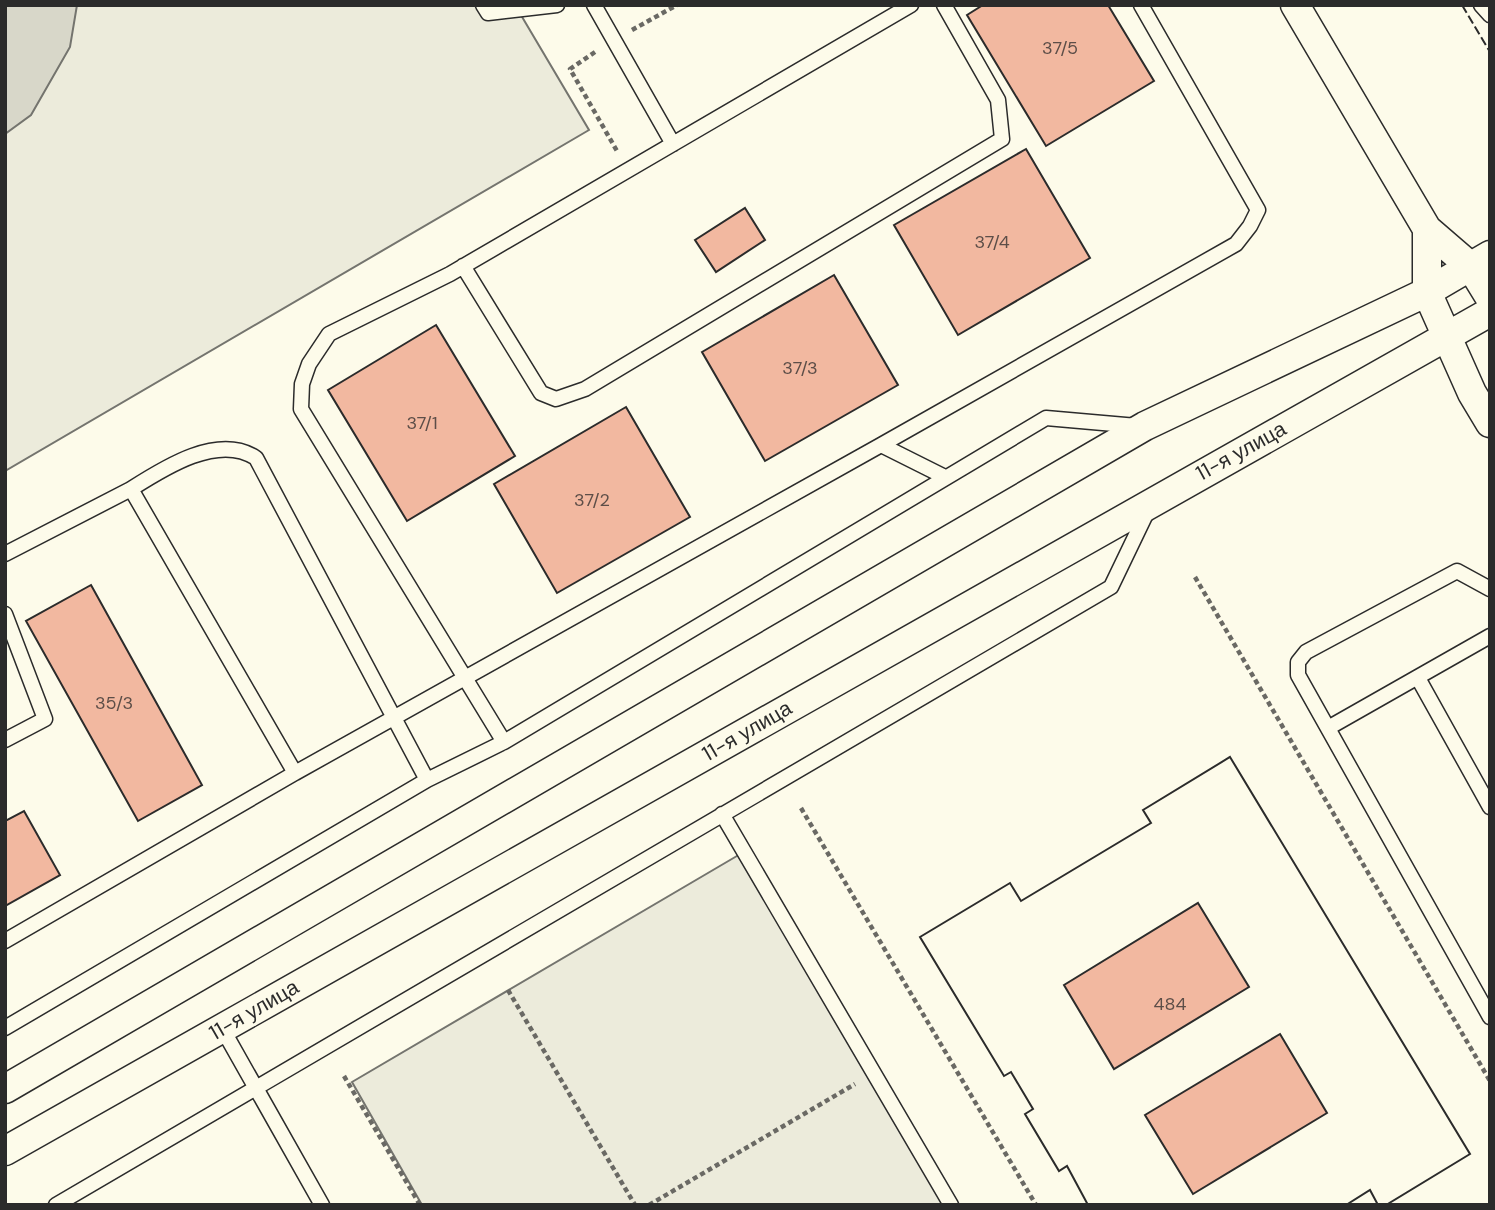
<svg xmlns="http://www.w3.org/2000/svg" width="1495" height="1210" font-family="'DM Sans',sans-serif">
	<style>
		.green { fill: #ecebdb; stroke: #74746e; stroke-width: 2 }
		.water { fill: #d8d7c9; stroke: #74746e; stroke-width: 2 }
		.building { fill: #f2b8a0; stroke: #2b2b2b; stroke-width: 2; fill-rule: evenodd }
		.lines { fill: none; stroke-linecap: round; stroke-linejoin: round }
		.service-casing { stroke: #2b2b2b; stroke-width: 17 }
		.minor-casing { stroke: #2b2b2b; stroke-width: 31 }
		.path { stroke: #6a6964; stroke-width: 4.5; stroke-dasharray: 5 3.5; stroke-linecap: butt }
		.service { stroke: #fdfbea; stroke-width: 14 }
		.minor { stroke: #fdfbea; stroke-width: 28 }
		.fence { stroke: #2b2b2b; stroke-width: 2; stroke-dasharray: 9 3.5; stroke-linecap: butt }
		.labels { text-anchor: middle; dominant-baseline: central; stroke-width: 5; stroke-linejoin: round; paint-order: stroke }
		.number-label { font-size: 18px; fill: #5d4e48 }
		.street-label { font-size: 21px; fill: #2b2b2b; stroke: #fdfbea }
	</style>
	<rect width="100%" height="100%" fill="#fdfbea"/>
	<!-- green -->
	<path class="green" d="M5,5H515L589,130L5,471Z
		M742,853L951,1205H422L352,1082Z"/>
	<!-- water -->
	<path class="water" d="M5,5H77L70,47L31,115L5,134Z"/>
	<!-- building -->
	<path class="building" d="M983,5H1108L1154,81L1046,146L967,15Z
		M1026,149L1090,258L958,335L894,225Z
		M745,208L765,240L716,272L695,240Z
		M834,275L898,385L765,461L702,352Z
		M436,325L515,456L407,521L328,390Z
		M626,407L690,517L557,593L494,484Z
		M91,585L202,785L138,821L26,621Z
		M1230,757L1470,1154L1386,1205H1378L1370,1190L1346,1205H1088L1067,1166L1059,1171L1025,1114L1033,1109L1011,1072L1004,1076L920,937L1010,883L1021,901L1151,823L1143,810ZM1198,903L1249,987L1114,1069L1064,985ZM1280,1034L1327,1113L1193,1194L1145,1115Z
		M1230,757L1470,1154L1386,1205H1378L1370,1190L1346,1205H1088L1067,1166L1059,1171L1025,1114L1033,1109L1011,1072L1004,1076L920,937L1010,883L1021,901L1151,823L1143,810Z
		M24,811L60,875L5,906V821Z"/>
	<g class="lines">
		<!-- service casing -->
		<g class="service-casing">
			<path id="service" d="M483,5L488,13L557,5
				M594,5L673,144
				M1481,5L1490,15
				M463,266L541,393L556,399L585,389L1002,139L998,100L944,5
				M881,445L1236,244L1250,226L1258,210L1141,5
				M131,489C164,468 218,433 256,458L427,780
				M5,554L131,489L295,773L5,941
				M1490,589L1457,571L1306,652L1298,662V675L1490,1017
				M5,614L45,719L5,740
				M1418,678L1490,807
				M1328,728L1490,636
				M504,742L301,409L302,384L309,364L329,334L450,274L911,5
				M295,773L881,445L945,477
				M722,814L951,1205
				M5,1028L427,780L504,742L1046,418L1137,426
				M222,1028L322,1205
				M56,1205L1111,587L1148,510"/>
		</g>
		<!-- minor casing -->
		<g class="minor-casing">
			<path id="minor" d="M1295,5L1427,229L1471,267L1490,298
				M1427,229V292L1472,393L1490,423
				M5,1089L1145,426L1427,292L1490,255
				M5,1151L1490,312"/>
		</g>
		<!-- path -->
		<path class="path" d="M632,30L677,5
			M595,52L570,69L617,151
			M1195,577L1490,1081
			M801,808L1036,1205
			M508,990L635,1205
			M344,1076L420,1205
			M649,1205L855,1084"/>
		<!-- service -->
		<use href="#service" class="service"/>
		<!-- minor -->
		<use href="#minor" class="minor"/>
		<!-- fence -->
		<path class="fence" d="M1462,5L1490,52"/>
	</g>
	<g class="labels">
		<!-- number labels -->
		<g class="number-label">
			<text x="1060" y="48">37/5</text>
			<text x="992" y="242">37/4</text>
			<text x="800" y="368">37/3</text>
			<text x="422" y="423">37/1</text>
			<text x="592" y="500">37/2</text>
			<text x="114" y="703">35/3</text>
			<text x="1170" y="1004">484</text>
		</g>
		<!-- street labels -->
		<g class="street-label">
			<text transform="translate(1241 451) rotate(-29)">11-я улица</text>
			<text transform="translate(747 731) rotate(-30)">11-я улица</text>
			<text transform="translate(254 1010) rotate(-30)">11-я улица</text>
		</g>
	</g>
	<!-- border -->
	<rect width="1495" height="1210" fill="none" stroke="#2b2b2b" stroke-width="14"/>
</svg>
